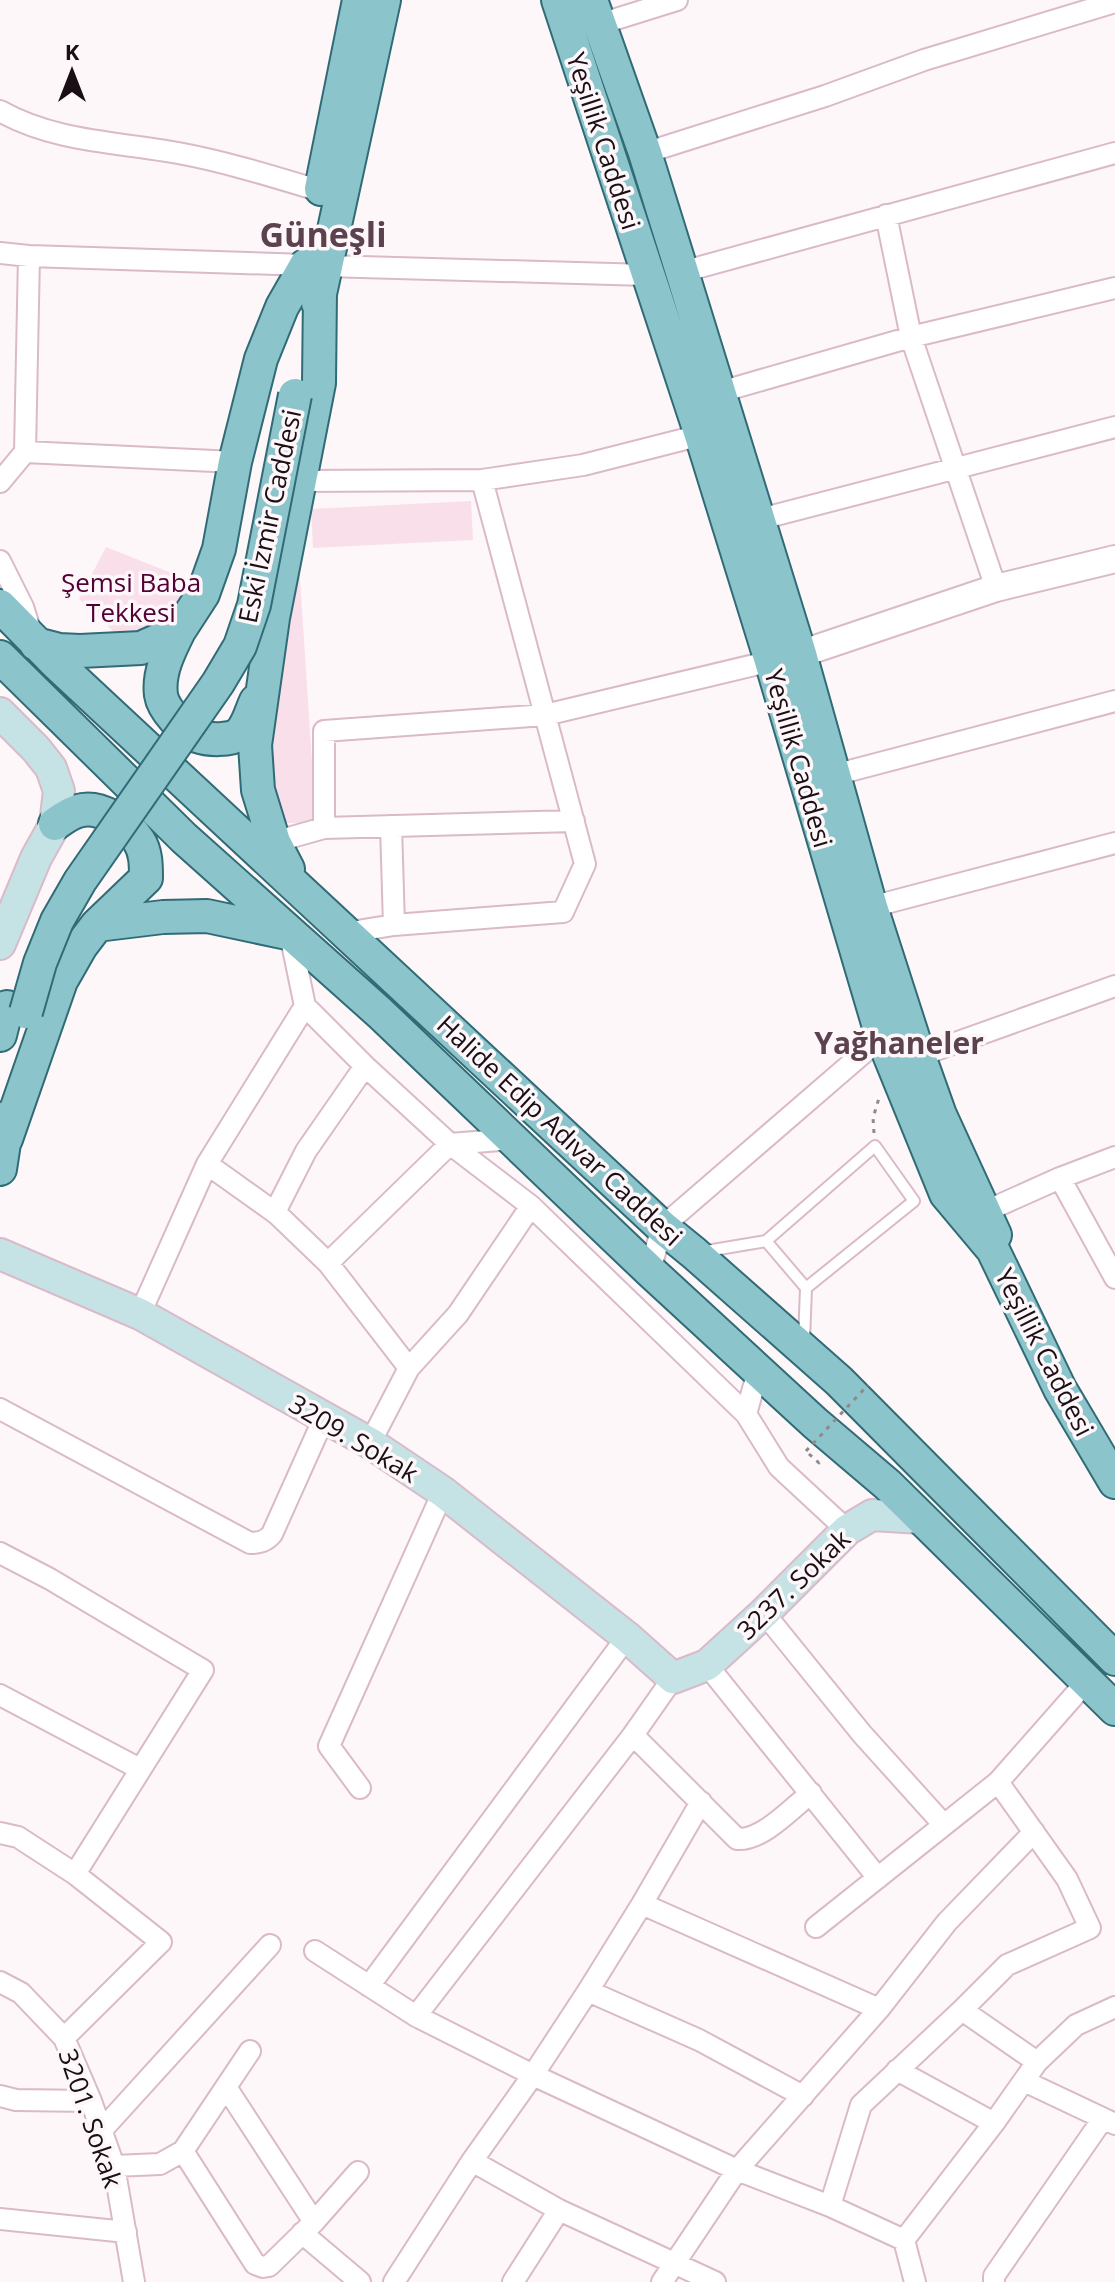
<svg xmlns="http://www.w3.org/2000/svg" width="1115" height="2282" font-family="'Open Sans',sans-serif">
	<style>
		.green { fill: #f9dfea }
		.lines { fill: none; stroke-linecap: round; stroke-linejoin: round }
		.service-casing { stroke: #dabac9; stroke-width: 14 }
		.minor-casing { stroke: #dabac9; stroke-width: 24 }
		.tertiary-casing { stroke: #dabac9; stroke-width: 30 }
		.secondary-casing { stroke: #dabac9; stroke-width: 34 }
		.primary-casing { stroke: #316b75; stroke-width: 36 }
		.path { stroke: #91888c; stroke-width: 3; stroke-dasharray: 4 6; stroke-linecap: butt }
		.service { stroke: #fff; stroke-width: 10 }
		.minor { stroke: #fff; stroke-width: 20 }
		.tertiary { stroke: #fff; stroke-width: 26 }
		.secondary { stroke: #c5e2e5; stroke-width: 30 }
		.primary { stroke: #8bc4cb; stroke-width: 32 }
		.primary-bridge-casing { stroke: #316b75; stroke-width: 36; stroke-linecap: butt }
		.path-bridge { stroke: #91888c; stroke-width: 3; stroke-dasharray: 4 6; stroke-linecap: butt }
		.primary-bridge { stroke: #8bc4cb; stroke-width: 32 }
		.labels { text-anchor: middle; dominant-baseline: central; stroke-width: 7; stroke-linejoin: round; paint-order: stroke }
		.street-label { font-size: 26px; fill: #1a0f14; stroke: #fef7fa }
		.park-label { font-size: 26px; fill: #520035; stroke: #fef7fa }
		.quarter-label { font-size: 30px; font-weight: bold; fill: #5c414e; stroke: #fef7fa }
		.district-label { font-size: 34px; font-weight: bold; fill: #5c414e; stroke: #fef7fa }
	</style>
	<rect width="100%" height="100%" fill="#fef7fa"/>
	<!-- green -->
	<path class="green" d="M471,501L473,540L313,548L311,509Z
		M106,547L194,582L166,631L118,636L79,599Z
		M299,564L316,823H278L269,727Z"/>
	<g class="lines">
		<!-- service casing -->
		<g class="service-casing">
			<path id="service" d="M875,1146L914,1201L806,1288L766,1241Z
				M701,1252L766,1241
				M804,1341L806,1288"/>
		</g>
		<!-- minor casing -->
		<g class="minor-casing">
			<path id="minor" d="M600,24L677,0
				M0,111C55,142 118,142 178,153C227,162 274,177 321,191
				M645,153L825,96L924,60L1115,2
				M886,215L911,337L996,588
				M0,253L29,256L306,265
				M326,266L647,275
				M682,272L1115,153
				M720,392L911,337L1115,288
				M25,452L29,256
				M301,481L482,480L583,465L701,435
				M0,482L25,452L235,462
				M757,520L1115,427
				M0,561L23,607L30,629
				M834,775L1115,701
				M391,826L394,925
				M324,828V731L545,715L771,661
				M274,842L324,828L574,821
				M871,907L1115,843
				M345,933L394,925L563,912L585,864L482,480
				M290,934L305,1006L365,1066L450,1144L531,1206L746,1414L758,1371
				M919,1056L1115,986
				M207,1164L277,1214L328,1263L409,1368
				M1060,1178L1115,1278
				M275,1212L306,1151L365,1066
				M984,1212L1060,1178L1115,1157
				M328,1263L450,1144L512,1139
				M650,1271L662,1227L882,1037
				M140,1314L207,1164L305,1006
				M0,1409L250,1543C260,1543 266,1541 272,1534L324,1418
				M746,1414L779,1467L847,1530
				M370,1443L409,1368L458,1314L531,1206
				M0,1553L50,1579L203,1670L75,1874
				M764,1613L862,1734L944,1825
				M707,1665L878,1878
				M0,1695L140,1769
				M633,1735L737,1839C762,1841 792,1808 811,1793
				M360,1788L329,1746L443,1492
				M0,1833L18,1837L75,1874L161,1942L64,2038
				M642,1904L879,2009
				M816,1927L998,1782
				M315,1951L416,2016L533,2075L737,2170L830,2206L904,2240
				M0,1982L21,1993L64,2038L91,2101L114,2166L134,2282
				M369,1986L627,1637
				M588,1991L699,2040L803,2096
				M962,2010L1037,2062
				M416,2016L633,1735L673,1678
				M897,2070L994,2123
				M1024,2081L1115,2124
				M226,2087L314,2222
				M0,2096L16,2100L91,2101
				M101,2131L270,1945
				M183,2151L255,2264L263,2267L269,2266L314,2222L358,2172
				M472,2161L559,2210L715,2282
				M114,2166L160,2164L183,2151L250,2051
				M830,2206L861,2105L962,2010L1007,1965L1090,1928L1067,1879L998,1782L1087,1681
				M0,2219L126,2232
				M302,2233L360,2282
				M394,2282L472,2161L533,2075L588,1991L642,1904L701,1802
				M513,2282L559,2210
				M662,2282L737,2170L879,2009L947,1922L1034,1832
				M915,2282L904,2240L994,2123L1037,2062L1076,2025L1115,2007
				M994,2282V2276L1102,2120"/>
		</g>
		<!-- tertiary casing -->
		<g class="tertiary-casing">
			<path id="tertiary" d="M782,658L800,654L996,588L1115,559"/>
		</g>
		<!-- secondary casing -->
		<g class="secondary-casing">
			<path id="secondary" d="M0,713L36,749L51,768L59,791L55,824L36,858L0,944
				M0,1254L140,1314L370,1443L443,1492L627,1637L673,1678L707,1665L764,1613L847,1530L872,1515L921,1518"/>
		</g>
		<!-- primary casing -->
		<g class="primary-casing">
			<path id="primary" d="M558,0L701,435L771,661L882,1037L946,1194L993,1250L1060,1389L1115,1482
				M591,0L645,153L682,272L800,654L871,907L919,1056L940,1115L995,1235
				M321,189L359,0
				M318,303L384,0
				M0,606L56,663L662,1227L694,1253L839,1381L1115,1659
				M179,631C169,651 158,673 161,695C163,709 184,732 197,736C208,740 230,741 239,734C248,726 251,711 256,701
				M36,644L59,650L80,651L141,648L179,631L203,594L219,549L235,462L261,359L282,307L306,265
				M0,657L184,838L380,1013L650,1271L815,1423L888,1485L1115,1709
				M288,869L274,842L258,790L255,745L273,618L319,383L320,292
				M97,925L163,917L207,916L287,933
				M0,1035L7,1007
				M6,1139L61,981L81,946L97,925L146,878C146,865 146,852 139,841C127,823 99,804 78,811C70,813 62,819 55,824
				M0,1169L8,1117"/>
		</g>
		<!-- path -->
		<path class="path" d="M874,1133L873,1118L879,1098
			M809,1454L819,1463L821,1460"/>
		<!-- service -->
		<use href="#service" class="service"/>
		<!-- minor -->
		<use href="#minor" class="minor"/>
		<!-- tertiary -->
		<use href="#tertiary" class="tertiary"/>
		<!-- secondary -->
		<use href="#secondary" class="secondary"/>
		<!-- primary -->
		<use href="#primary" class="primary"/>
		<!-- primary-bridge casing -->
		<g class="primary-bridge-casing">
			<path id="primary-bridge" d="M26,1012L40,963L57,921L80,881L218,683L240,646L254,605L295,395"/>
		</g>
		<!-- path-bridge -->
		<path class="path-bridge" d="M806,1451L868,1385"/>
		<!-- primary-bridge -->
		<use href="#primary-bridge" class="primary-bridge"/>
	</g>
	<g class="labels">
		<!-- street labels -->
		<g class="street-label">
			<text transform="translate(604 141) rotate(72)">Yeşillik Caddesi</text>
			<text transform="translate(269 516) rotate(-78)">Eski İzmir Caddesi</text>
			<text transform="translate(799 758) rotate(74)">Yeşillik Caddesi</text>
			<text transform="translate(560 1130) rotate(43)">Halide Edip Adıvar Caddesi</text>
			<text transform="translate(1045 1352) rotate(63)">Yeşillik Caddesi</text>
			<text transform="translate(354 1438) rotate(31)">3209. Sokak</text>
			<text transform="translate(793 1584) rotate(-44)">3237. Sokak</text>
			<text transform="translate(91 2118) rotate(71)">3201. Sokak</text>
		</g>
		<!-- park labels -->
		<g class="park-label">
			<text x="131" y="582">Şemsi Baba<tspan x="131" dy="30">Tekkesi</tspan></text>
		</g>
		<!-- quarter labels -->
		<g class="quarter-label">
			<text x="899" y="1042">Yağhaneler</text>
		</g>
		<!-- district labels -->
		<g class="district-label">
			<text x="323" y="234">Güneşli</text>
		</g>
	</g>
	<!-- north arrow -->
	<g transform="translate(72 72)" stroke="#fef7fa" stroke-width="6" paint-order="stroke">
	<path d="M0-6L14 30L0 20L-14 30Z" fill="#1a0f14"/>
	<text y="-12" font-size="22" font-weight="bold" text-anchor="middle" fill="#1a0f14">K</text>
	</g>
</svg>
